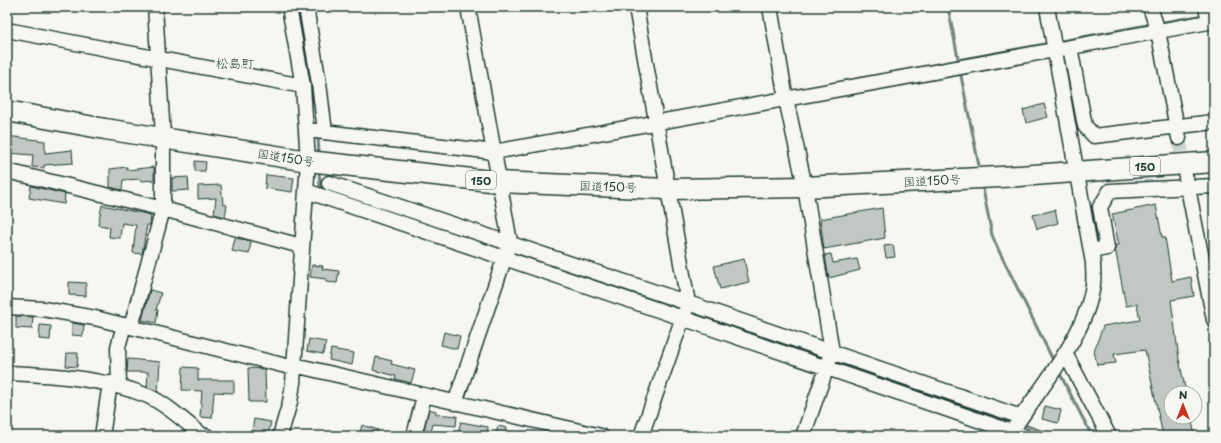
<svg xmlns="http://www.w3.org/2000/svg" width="1221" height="443" font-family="'Playpen Sans','Klee One',sans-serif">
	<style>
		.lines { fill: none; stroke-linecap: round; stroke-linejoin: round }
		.stream { stroke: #72847d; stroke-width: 3 }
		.building { fill: #c1c8c3; stroke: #1f3d34 }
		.minor-tunnel { stroke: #cbd1cc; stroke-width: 14; stroke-dasharray: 14 7; stroke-linecap: butt }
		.minor-casing { stroke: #1f3d34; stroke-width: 17 }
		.highway-casing { stroke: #1f3d34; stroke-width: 23 }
		.minor { stroke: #f6f6f2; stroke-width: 14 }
		.highway { stroke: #f6f6f2; stroke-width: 20 }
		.labels { text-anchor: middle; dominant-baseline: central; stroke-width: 3.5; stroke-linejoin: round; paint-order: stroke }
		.shield { fill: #f6f6f2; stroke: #60746d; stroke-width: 1 }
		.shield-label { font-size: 11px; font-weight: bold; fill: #1f3d34 }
		.street-label { font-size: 12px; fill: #1f3d34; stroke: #f6f6f2 }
		.neighbourhood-label { font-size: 13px; fill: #1f3d34; stroke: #f6f6f2 }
	</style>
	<rect width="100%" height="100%" fill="#f6f6f2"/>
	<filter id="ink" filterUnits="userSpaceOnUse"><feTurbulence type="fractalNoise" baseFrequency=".025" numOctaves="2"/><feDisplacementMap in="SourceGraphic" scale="8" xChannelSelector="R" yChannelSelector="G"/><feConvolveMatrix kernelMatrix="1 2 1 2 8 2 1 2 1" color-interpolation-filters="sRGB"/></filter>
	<g filter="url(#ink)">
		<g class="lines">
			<!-- stream -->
			<path class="stream" d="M948,7L959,63
				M1164,22L1204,15
				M1061,41L1147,25
				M958,60L1045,44
				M960,71L980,171
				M318,135L319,156
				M319,169L320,187L504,249
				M982,184L992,235L999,251L1054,362
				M511,252L682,309
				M689,312L826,358
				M833,360L887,378
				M1059,372L1092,436
				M1021,424L1056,436"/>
		</g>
		<!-- building -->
		<path class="building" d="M1044,104L1048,117L1026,123L1023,110Z
			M7,136L45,141V153L72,150L73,163L44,165V168L32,167L33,155L7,153Z
			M195,161L206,162L205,171H195Z
			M127,167V170L154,167V180L141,181L140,179L123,180L122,190L110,187V169Z
			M266,175L294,178L292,192L265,188Z
			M188,177L189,190L172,191V178Z
			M221,185L223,204L227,205L225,217L214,214L216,198L198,199V186Z
			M31,186L65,194L64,204L29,198Z
			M102,205L151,215L150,225H147L142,254L133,253L136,225L122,223L120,238L109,237L110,227L98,225Z
			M1156,205L1162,237H1165L1172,281L1191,277L1194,296L1171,300L1179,359L1186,393H1171V417H1191L1195,436H1163L1145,350L1114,354L1116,363L1097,365L1094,351L1103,326L1140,320L1137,304L1126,306L1115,248V245H1119L1112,214Z
			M882,208L885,238L824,249L820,219Z
			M1055,210L1058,223L1037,229L1033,215Z
			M235,238L251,241L249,254L232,251Z
			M893,245L895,257L886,258L884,246Z
			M831,254L833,263L857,259L860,270L829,278L825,255Z
			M744,259L749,282L720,289L714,266Z
			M312,265L323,266L322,269L339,271L337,283L326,282V279L310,277Z
			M69,282L86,283V296L69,295Z
			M150,290L161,293L156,310H158L156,323L142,320Z
			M16,316L33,317L32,329L16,328Z
			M72,323L84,325L83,336L72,335Z
			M40,325L51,326L50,340L39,339Z
			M444,332L460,336L457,349L441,345Z
			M309,339L326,342L323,354L307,351Z
			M331,349L354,353L352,365L329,360Z
			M67,353H78L77,367L66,366Z
			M376,357L392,361L391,364L415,370L411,383L395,379L396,376L373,370Z
			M128,359L160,362L158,392L147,387L148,372H127Z
			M183,367L198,368V380H234V393L214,392L212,418L200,417L202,391L182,390Z
			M248,368L265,369L266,402H249Z
			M1045,406L1061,410L1058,423L1042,419Z
			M429,409L436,411V414L457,416L456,426L433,424L431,432L424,430Z
			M254,419L271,422L268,434L252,431Z
			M461,422L488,427L487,436H457Z
			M362,425L378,430L377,436H359Z
			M498,426L507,428L505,436L496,434Z"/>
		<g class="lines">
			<!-- minor-tunnel -->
			<path class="minor-tunnel" d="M1179,138L1185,173"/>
			<!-- minor casing -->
			<g class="minor-casing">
				<path id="minor" d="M306,7L319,83L325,132
					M636,7L688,303L641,436
					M770,7L786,99L805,187L832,352L803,436
					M1150,7L1158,31L1179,138
					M1206,7L1209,22
					M7,30L303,86
					M1070,47L1085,126L1094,136L1214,122
					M307,130L494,152L1214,21
					M7,171L163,209L301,246
					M1186,178L1214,320
					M329,183L688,303L1021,417
					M306,191L682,318L1024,436
					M1091,251L1107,248L1100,207L1110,191L1214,186
					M7,307L43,309L95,318L294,368
					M131,327L163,209V137L155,7
					M1065,353L1109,436
					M294,365L601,436
					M7,373C54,375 104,378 148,396C168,405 185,422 202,435L207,436
					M119,386L118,347L124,325
					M455,403L510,242L468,7
					M1016,425C1043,384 1087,334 1093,284C1094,278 1093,270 1093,263L1047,7
					M102,436L110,383
					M280,436L290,402L293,383L308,161L303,86L289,7
					M414,436L424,396"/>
			</g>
			<!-- highway casing -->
			<g class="highway-casing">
				<path id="highway" d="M7,111L105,129L308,161L499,182L668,189L805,187L1019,176L1214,162"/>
			</g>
			<!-- minor -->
			<use href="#minor" class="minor"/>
			<!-- highway -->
			<use href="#highway" class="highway"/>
		</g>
	</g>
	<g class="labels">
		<!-- shield labels -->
		<g class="shield">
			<rect x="1130" y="157" width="30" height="18" rx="3"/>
			<rect x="466" y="171" width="30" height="18" rx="3"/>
		</g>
		<g class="shield-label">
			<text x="1145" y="166">150</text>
			<text x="481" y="180">150</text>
		</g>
		<!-- street labels -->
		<g class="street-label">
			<text transform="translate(286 157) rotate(9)">国道150号</text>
			<text transform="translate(932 180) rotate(-3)">国道150号</text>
			<text transform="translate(608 186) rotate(2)">国道150号</text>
		</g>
		<!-- neighbourhood labels -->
		<g class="neighbourhood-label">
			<text x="235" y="62">松島町</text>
		</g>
	</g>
	<!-- margin -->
	<rect width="1221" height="443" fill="none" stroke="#f6f6f2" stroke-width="24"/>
	<rect x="12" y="12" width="1197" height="419" fill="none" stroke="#1f3d34" stroke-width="1.5" filter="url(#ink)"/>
	<!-- north arrow -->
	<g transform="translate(1183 405)"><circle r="19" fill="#f6f6f2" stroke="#a0aca6"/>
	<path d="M0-3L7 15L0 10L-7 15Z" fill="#c8321e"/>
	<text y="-6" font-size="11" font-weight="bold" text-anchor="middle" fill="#1f3d34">N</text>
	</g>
</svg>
